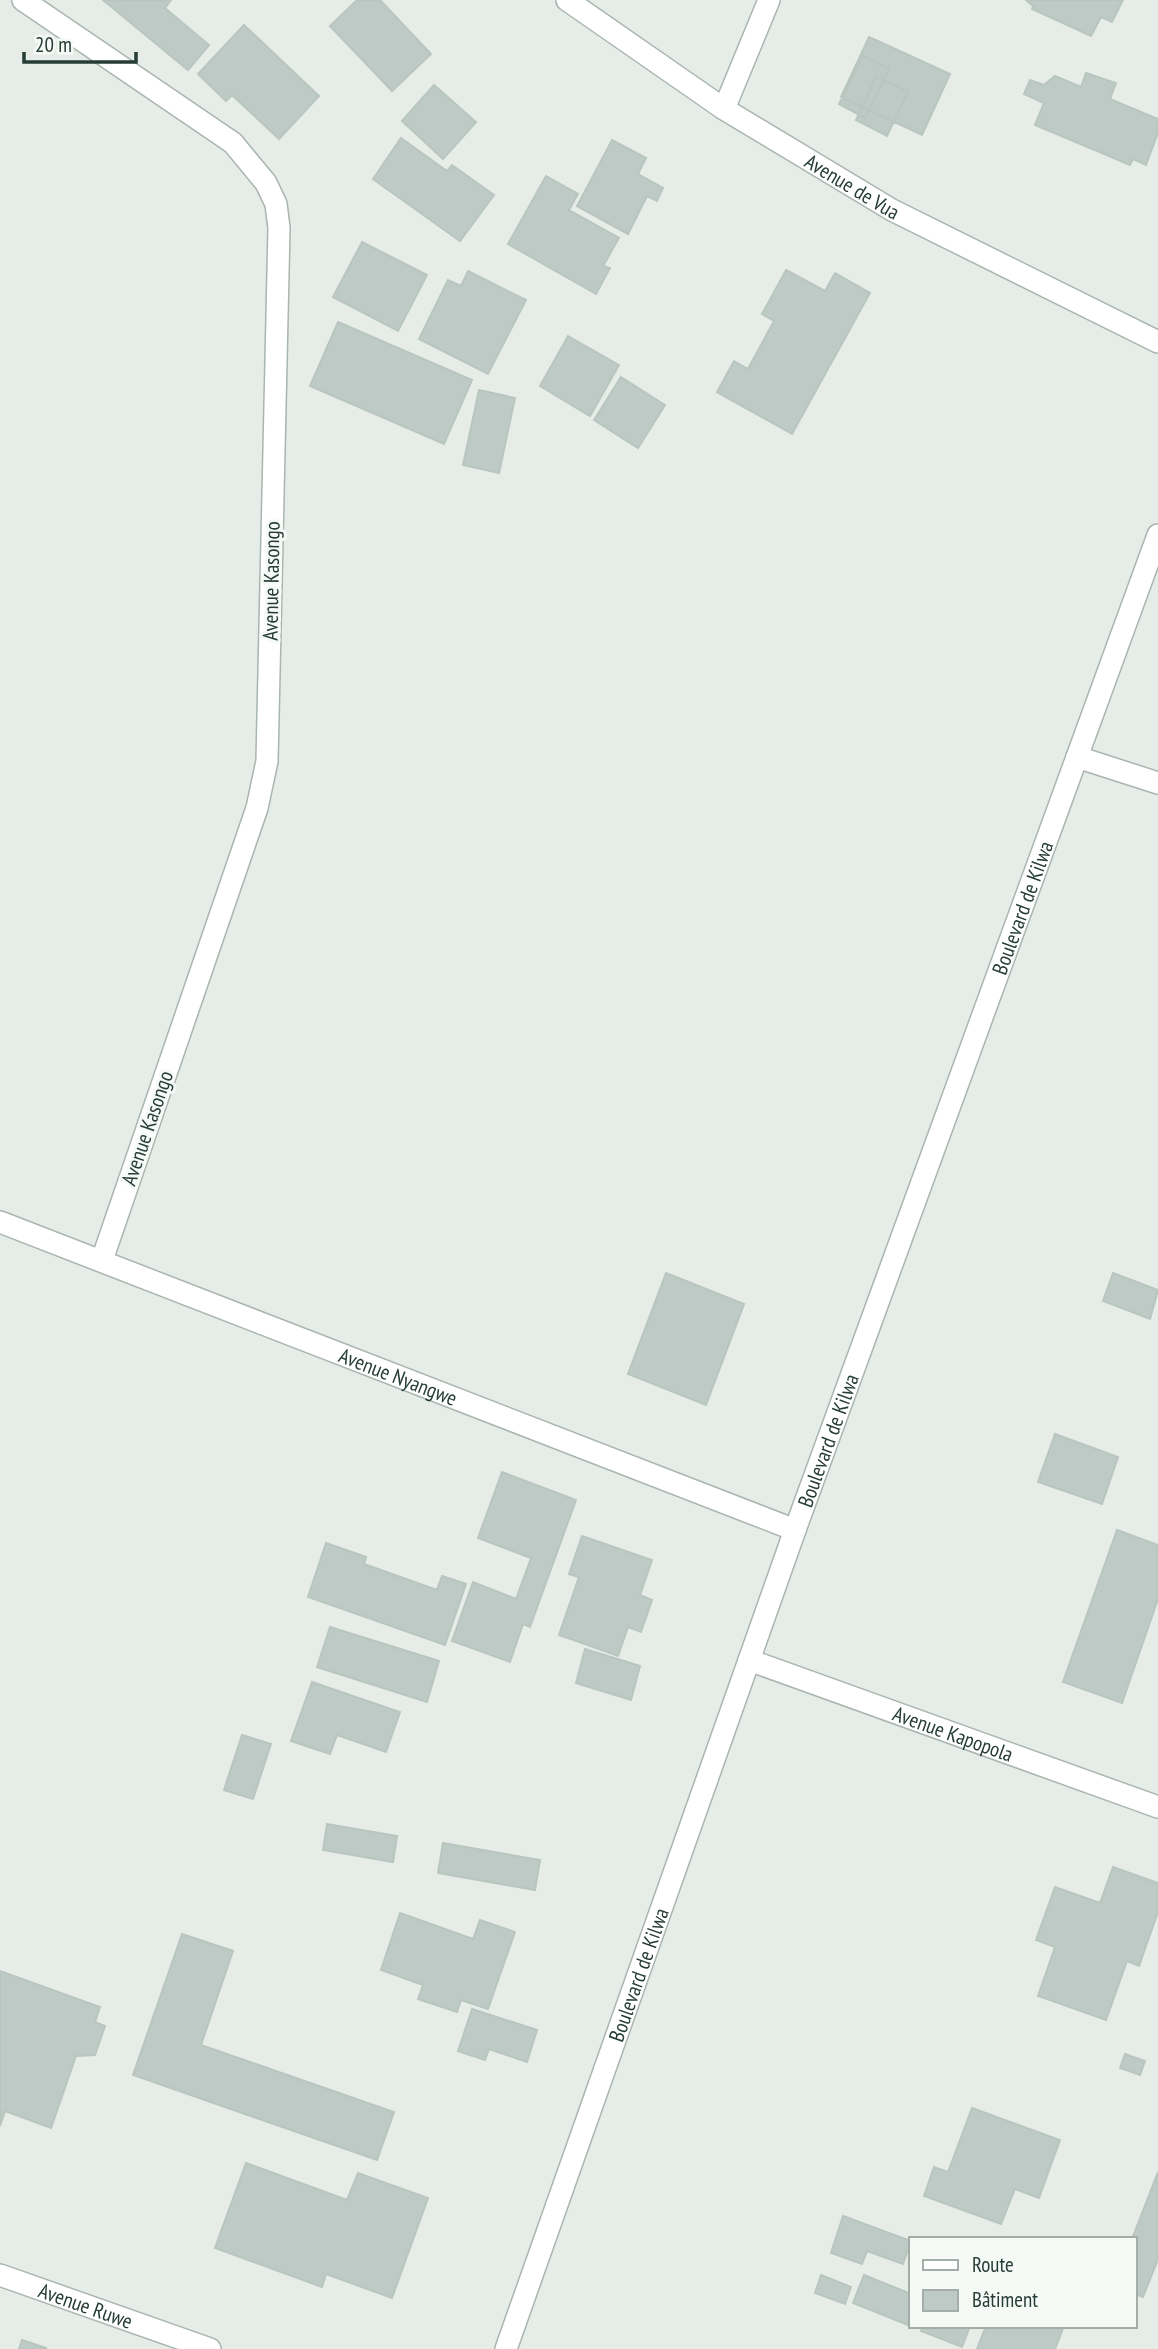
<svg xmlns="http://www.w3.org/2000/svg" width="1158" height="2349" font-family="'PT Sans Narrow',sans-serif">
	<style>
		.building { fill: #becac5; stroke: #b9c6bf; stroke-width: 2 }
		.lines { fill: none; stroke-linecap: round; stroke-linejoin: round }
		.minor-casing { stroke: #a9b5af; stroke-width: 24 }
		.tertiary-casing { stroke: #a9b5af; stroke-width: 24 }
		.minor { stroke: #fff; stroke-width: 21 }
		.tertiary { stroke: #fff; stroke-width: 21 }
		.labels { text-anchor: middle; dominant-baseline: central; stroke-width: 6; stroke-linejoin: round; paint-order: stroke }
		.street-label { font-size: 21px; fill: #263d35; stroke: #f6faf7 }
	</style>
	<rect width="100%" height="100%" fill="#e6ede9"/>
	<!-- building -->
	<path class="building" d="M103,0H171L165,8L209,45L188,70Z
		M357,0H380L431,54L392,91L330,26Z
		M1026,0H1123L1112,22L1101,17L1091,36L1032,9L1033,6Z
		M244,25L319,96L279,139L232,95L226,101L198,74Z
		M869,37L950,74L922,135L841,97Z
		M863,56L889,69L865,118L839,104Z
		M1086,73L1116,83L1110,99L1158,119V133L1146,165L1133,159L1130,165L1035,125L1044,103L1024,94L1030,80L1044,85L1055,76L1081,87Z
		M876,77L908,92L887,136L856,120Z
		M434,85L476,122L443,159L402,121Z
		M401,138L447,171L452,165L494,195L460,241L373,179Z
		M612,140L646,158L638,174L663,188L657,201L647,196L628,234L577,206Z
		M546,176L578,194L569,210L619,238L603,266L610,268L596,294L508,244Z
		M362,242L427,275L398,331L333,297Z
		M786,270L825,291L835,273L870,293L792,434L717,392L734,361L748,369L774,321L762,314Z
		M468,271L526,300L488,374L419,339L448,280L461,286Z
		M338,322L472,380L444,444L310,386Z
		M568,336L619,365L590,416L540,386Z
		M621,377L665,405L638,448L594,420Z
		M479,390L515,398L499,473L463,465Z
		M666,1273L744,1304L706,1405L628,1374Z
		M1113,1273L1158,1290L1150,1319L1103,1301Z
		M1055,1434L1118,1457L1102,1504L1038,1482Z
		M502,1472L576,1500L530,1627L523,1624L510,1662L452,1641L473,1582L516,1599L531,1558L478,1538Z
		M1117,1530L1158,1545V1599L1122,1703L1063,1682Z
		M582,1536L652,1560L640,1595L652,1600L641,1632L628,1627L618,1656L559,1635L579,1577L569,1574Z
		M326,1543L366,1557L364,1564L437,1590L442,1576L466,1584L445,1645L308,1597Z
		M330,1627L439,1661L427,1702L317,1667Z
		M585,1649L640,1666L631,1700L576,1683Z
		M312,1682L400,1712L386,1752L337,1735L330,1754L291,1741Z
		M242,1735L271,1744L253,1799L224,1790Z
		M327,1824L397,1836L393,1862L323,1850Z
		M443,1843L540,1860L535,1890L438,1873Z
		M1113,1867L1158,1883V1912L1139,1966L1127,1961L1106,2020L1038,1996L1055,1947L1036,1940L1055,1887L1100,1903Z
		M400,1913L473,1939L480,1920L515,1932L488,2009L461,2000L457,2012L418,1999L423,1985L381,1970Z
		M182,1934L233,1951L201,2045L394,2112L377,2160L133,2075Z
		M0,1971L100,2007L95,2022L105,2026L95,2055L76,2056L51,2128L5,2111L0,2126Z
		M472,2009L537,2030L527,2062L489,2049L485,2060L458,2051Z
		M1125,2054L1145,2061L1140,2075L1120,2068Z
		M972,2108L1060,2140L1039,2198L1015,2189L1001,2224L924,2196L934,2167L948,2172Z
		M246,2163L347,2200L358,2173L428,2198L392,2298L326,2274L322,2287L215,2248Z
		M1158,2172V2259L1143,2297L1135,2294V2239H1132Z
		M843,2216L911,2241L903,2264L867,2251L862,2264L831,2253Z
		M821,2275L851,2287L845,2304L815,2293Z
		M864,2275L911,2294L913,2327L853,2303Z
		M923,2326H970L962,2347L921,2331Z
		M986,2326H1064L1055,2349H977Z
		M22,2340L46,2348V2349H19Z"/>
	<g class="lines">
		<!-- minor casing -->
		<g class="minor-casing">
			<g id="minor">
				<path d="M23,0L233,143L266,183L276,204L279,228L267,761L257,808L102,1260"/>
				<path id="s1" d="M567,0L724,109L892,210L1158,342"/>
				<path d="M724,109L769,0"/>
				<path d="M1077,757L1158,783"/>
				<path id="s2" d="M0,1222L795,1530"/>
				<path id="s3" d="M749,1660L1158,1807"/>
			</g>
		</g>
		<!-- tertiary casing -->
		<g class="tertiary-casing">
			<g id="tertiary">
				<path id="s4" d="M0,2275L210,2349"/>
				<path id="s5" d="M506,2349L795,1530L1158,535"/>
			</g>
		</g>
		<!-- minor -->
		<use href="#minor" class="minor"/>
		<!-- tertiary -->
		<use href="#tertiary" class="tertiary"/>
	</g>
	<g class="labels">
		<!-- street labels -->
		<g class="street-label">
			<text stroke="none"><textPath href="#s1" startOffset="341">Avenue de Vua</textPath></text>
			<text transform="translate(271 581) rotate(-89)">Avenue Kasongo</text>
			<text stroke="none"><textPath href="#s5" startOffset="1531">Boulevard de Kilwa</textPath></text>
			<text transform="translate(147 1128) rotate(-71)">Avenue Kasongo</text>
			<text stroke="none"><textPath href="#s2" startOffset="427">Avenue Nyangwe</textPath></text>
			<text stroke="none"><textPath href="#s5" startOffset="964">Boulevard de Kilwa</textPath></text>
			<text stroke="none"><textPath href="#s3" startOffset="217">Avenue Kapopola</textPath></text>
			<text stroke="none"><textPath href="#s5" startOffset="397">Boulevard de Kilwa</textPath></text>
			<text stroke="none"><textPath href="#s4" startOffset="91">Avenue Ruwe</textPath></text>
		</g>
	</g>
	<!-- legend -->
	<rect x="909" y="2237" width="228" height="91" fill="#f6faf7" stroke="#a3aea9" stroke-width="2"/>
	<rect x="923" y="2260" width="35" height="10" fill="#ffffff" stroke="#a3aea9" stroke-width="2"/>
	<text x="972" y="2272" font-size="21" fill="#263d35">Route</text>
	<rect x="923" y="2290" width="35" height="21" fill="#becac5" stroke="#a3aea9" stroke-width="2"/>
	<text x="972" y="2307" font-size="21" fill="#263d35">Bâtiment</text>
	<!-- scale -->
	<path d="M24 52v10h112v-10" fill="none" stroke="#263d35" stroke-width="3.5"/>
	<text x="35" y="52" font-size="21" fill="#263d35" stroke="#f6faf7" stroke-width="5" paint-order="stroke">20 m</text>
</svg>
